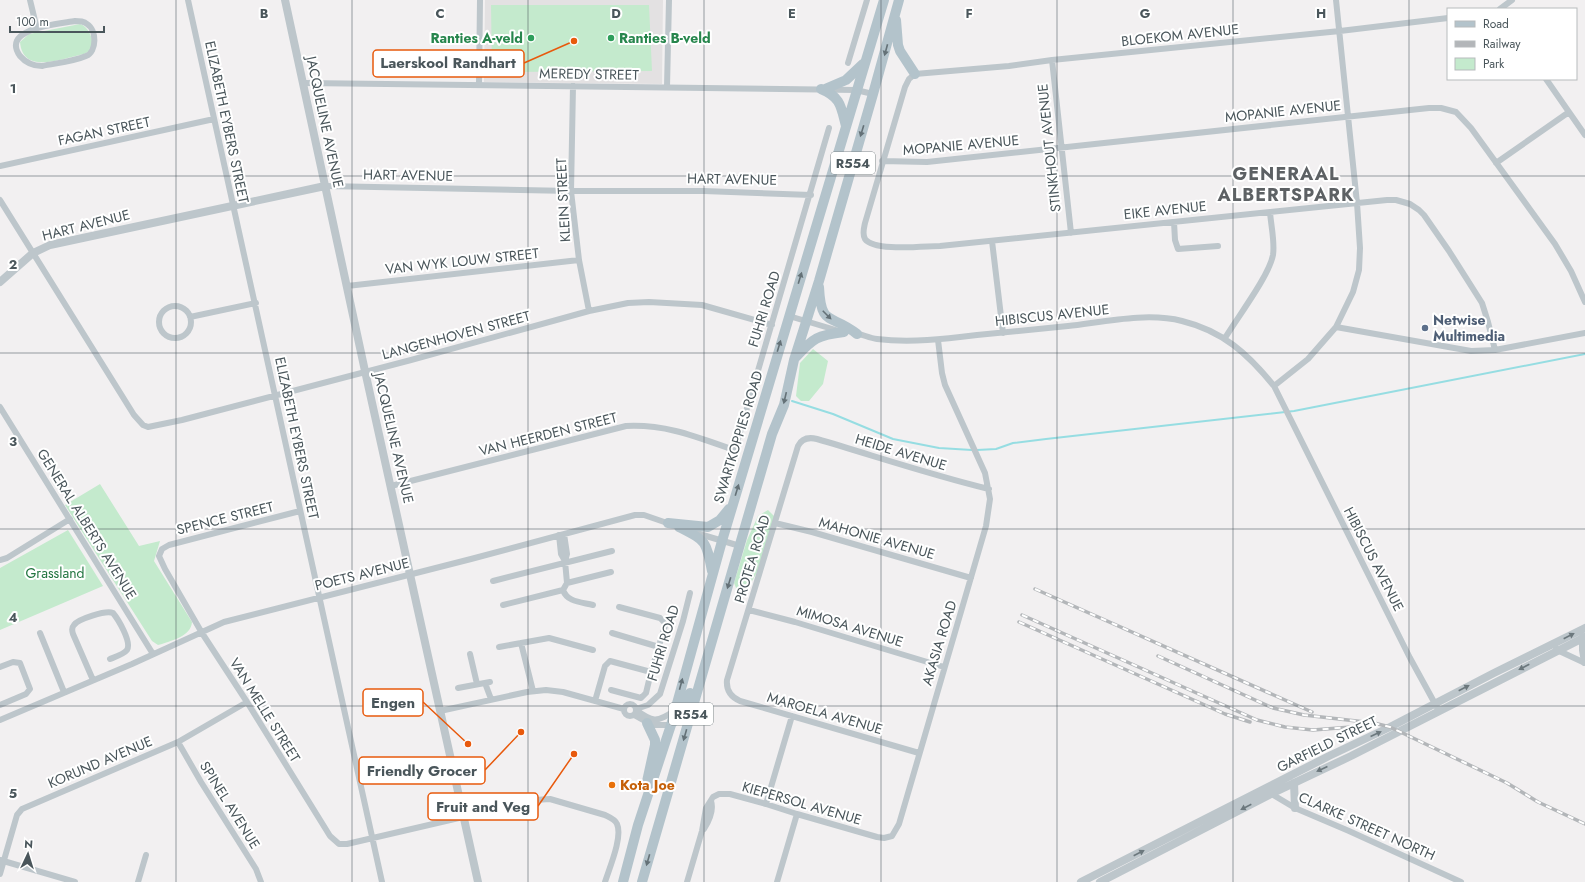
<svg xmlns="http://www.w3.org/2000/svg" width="1585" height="882" font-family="Jost,sans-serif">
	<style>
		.education { fill: #e3e1e2 }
		.green { fill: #c4eacd }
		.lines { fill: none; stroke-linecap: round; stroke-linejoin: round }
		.stream { stroke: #96dde2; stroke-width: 2 }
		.minor { stroke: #bdc6cb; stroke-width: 6 }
		.tertiary { stroke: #bdc6cb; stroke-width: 8 }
		.primary { stroke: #b3c3cb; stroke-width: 10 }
		.rail-casing { stroke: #b3b6b9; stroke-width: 3.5 }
		.rail { stroke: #fff; stroke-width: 2; stroke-dasharray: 6; stroke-linecap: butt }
		.oneway { fill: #647177 }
		.oneway2 { fill: #6c787d }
		.grid { fill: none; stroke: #4a565b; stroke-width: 1; stroke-opacity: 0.55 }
		.leisure-dot { fill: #2e9e5b; stroke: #fff; stroke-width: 1.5 }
		.service-dot { fill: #5c6f8a; stroke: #fff; stroke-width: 1.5 }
		.food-dot { fill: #e8710a; stroke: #fff; stroke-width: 1.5 }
		.labels { text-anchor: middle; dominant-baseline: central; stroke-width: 4; stroke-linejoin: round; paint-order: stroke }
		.shield { fill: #fff; stroke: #80898c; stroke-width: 1 }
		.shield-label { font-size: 13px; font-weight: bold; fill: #4a565b }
		.street-label { font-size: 14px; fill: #4a565b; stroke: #fff }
		.leisure-label { font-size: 14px; font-weight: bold; fill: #27864d; stroke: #fff; text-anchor: end }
		.service-label { font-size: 14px; font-weight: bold; fill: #4e5e75; stroke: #fff; text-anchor: start }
		.park-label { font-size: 14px; fill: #227540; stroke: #fff }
		.food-label { font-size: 14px; font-weight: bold; fill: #c56008; stroke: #fff; text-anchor: start }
		.district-label { font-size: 18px; font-weight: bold; letter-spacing: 1px; fill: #5d6164; stroke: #fff }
		.grid-label { font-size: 13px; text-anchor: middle; font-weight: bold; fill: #4a565b; stroke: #fff; stroke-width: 4; stroke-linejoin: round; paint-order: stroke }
		.leader { fill: none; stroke: #e8590c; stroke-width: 1.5 }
		.callout-dot { fill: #e8590c; stroke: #fff; stroke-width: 1.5 }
		.callout { fill: #fff; stroke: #e8590c; stroke-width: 1.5 }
		.callout-label { font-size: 15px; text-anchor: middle; font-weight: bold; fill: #4a565b }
	</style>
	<rect width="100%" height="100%" fill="#f2f0f1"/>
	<!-- education -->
	<path class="education" d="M485,0H663L662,84L484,82Z"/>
	<!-- green -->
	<path class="green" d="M491,5H649L652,71L492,72Z
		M80,24C88,26 94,39 92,47C91,51 87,52 84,54C63,58 23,76 20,42L29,34Z
		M813,349L828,361L823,384L809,401H801L796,396L800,363Z
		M100,484L139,546L160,541L154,561L192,622C191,636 173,640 162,644L158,645L152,641L65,505Z
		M768,510L776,518L759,569L741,600L734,583L747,540L758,516Z
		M68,530L103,586L0,630V568Z"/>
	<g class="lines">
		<!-- stream -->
		<path class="stream" d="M792,401L833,414L893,439L939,448L972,450
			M977,450L996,449L1013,443L1046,439L1294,411L1585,354"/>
		<!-- minor -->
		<path class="minor" d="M30,0L37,29
			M188,0L382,882
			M1500,9L1512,0
			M1448,18L1340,31L1052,60L1009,66L915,74L909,79L905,87L865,223C864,228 862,234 865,239C874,252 925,246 940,246L1387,200H1396L1410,204L1419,210L1424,215L1449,251L1482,303L1488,322L1495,350
			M75,21C80,21 84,21 87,24C97,30 97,52 86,56C72,62 56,63 42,66C33,66 26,63 20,56C0,28 59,24 75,21Z
			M1052,60L1071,233
			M848,63L867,0
			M1546,79L1585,135
			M304,83L856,90L873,94
			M479,84L480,0
			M573,86L571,191L579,260L589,311
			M667,87L669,0
			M882,161L927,162L1429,108H1441L1456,112L1471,128L1555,244L1571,271L1585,302
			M1496,163L1569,112
			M0,166L214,119
			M325,186L571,191H704L811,195
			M0,200L134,415L143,425L148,427L182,420L411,360L589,311L628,303L649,302L702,305L772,325
			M1174,222L1175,240L1178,249L1218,246
			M992,241L1003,333
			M347,286L579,260
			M159 322a16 16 0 1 1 32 0a16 16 0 1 1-32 0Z
			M789,316L839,331
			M190,317L256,303
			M1336,327L1471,351L1495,350L1585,333
			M854,333C862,334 869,338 877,339C910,343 945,339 977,335C1007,332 1037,329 1068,326C1103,322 1147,312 1182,321C1223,331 1248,354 1274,386L1410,658L1439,711
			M1225,338C1237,318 1269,276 1273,255C1275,242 1271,226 1270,212
			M1274,386L1308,359L1336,327L1353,292L1359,270L1360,248L1357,203L1336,0
			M0,407L153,654
			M391,486L626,426C666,424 697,437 734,450
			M721,497L829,128
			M300,511L169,545L162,549L159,556L165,569L202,633L247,702L330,836L339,844H347L515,805L535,800L550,799L605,815C609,817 615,819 617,824C623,837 609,869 605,882
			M775,523L812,532L971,578
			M696,533L740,546
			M559,535L561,554L565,561
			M0,560L7,558L70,519
			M493,581L612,551
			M567,583L611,572
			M563,590C567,602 581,602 593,605
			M503,605L563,590L567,583L565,561L567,554L564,534
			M749,610L795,622L944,667
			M40,633L64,692
			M612,633L659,647
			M521,643L533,691
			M1554,644L1557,650L1585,663
			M499,647L549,638L593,650
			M470,654L477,684
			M0,667L13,662L20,663L30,689L26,694L0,705
			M93,680L73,634C72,631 72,627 74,625C78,619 106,610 113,613C118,619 132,642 127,650C124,654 115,657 110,659
			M485,683L491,699
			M458,688L490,682
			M611,690L641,698L646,693L651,672
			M595,701L605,666L610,661L651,672L665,626V623L660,618L619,607
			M624 710a6 6 0 1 1 12 0a6 6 0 1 1-12 0Z
			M636,709L648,705L660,694L683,621L690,593
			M636,710C652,722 657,723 674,711
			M440,711L527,692L546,690L563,692L624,709
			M634,715L652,725H671
			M0,720L132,664L224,622L471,559L635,515H644L670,524
			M178,742L201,782L256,869L261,882
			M919,753L740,701C731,697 726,690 727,680L798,446C802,438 809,437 817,439C875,456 931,475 989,489
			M1270,793L1295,808L1349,831L1461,882
			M766,804L792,716
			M704,829C709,821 714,810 711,801
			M0,860L75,882
			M0,874L17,815L22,809L178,742L247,702
			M138,882L146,855
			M687,882L702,831L706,808L713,797L719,794H730L766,804L797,814L877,837L884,838L892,836L899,824L986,526L990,499L985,473L945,385L942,373L938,340
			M777,882L797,814"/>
		<!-- tertiary -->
		<path class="tertiary" d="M285,0L365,371L478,882
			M0,282L33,253L50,245L325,186
			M1583,637V650L1585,662
			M1294,783L1295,808
			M1081,882L1329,756L1390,727L1494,673L1585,628
			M1100,882L1271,794L1351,756L1585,637"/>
		<!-- primary -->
		<path class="primary" d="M896,20L898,45L900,51L915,74
			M821,89C841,97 841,107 846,126
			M825,89L846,80L863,64
			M819,287C821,328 831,313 857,334
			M796,357C813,338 818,335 844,332
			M668,523L708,527L720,520L729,509
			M679,527C706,541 706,540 712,571
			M672,723L684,711L690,693
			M646,786L655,745V740L647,723
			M623,882L638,825L671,725L722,541L884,0
			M642,882L772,434L784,405L794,360L819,281L873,94L899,0"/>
		<!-- rail casing -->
		<g class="rail-casing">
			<path id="rail" d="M1035,589L1312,712
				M1022,615L1257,720L1285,727L1313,730L1364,726
				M1019,622L1225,714L1250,722
				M1158,656L1273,708L1304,715L1374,723L1390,727L1507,783L1538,802L1585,824"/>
		</g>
		<!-- rail -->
		<use href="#rail" class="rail"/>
	</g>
	<!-- one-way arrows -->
	<defs><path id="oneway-solid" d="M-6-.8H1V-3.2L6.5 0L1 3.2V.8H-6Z"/></defs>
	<g class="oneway">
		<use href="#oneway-solid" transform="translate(886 50) rotate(105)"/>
		<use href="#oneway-solid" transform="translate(862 131) rotate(107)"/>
		<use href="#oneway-solid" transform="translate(800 278) rotate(-73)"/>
		<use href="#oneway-solid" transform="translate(827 315) rotate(45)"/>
		<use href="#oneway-solid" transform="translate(779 346) rotate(-73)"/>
		<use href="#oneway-solid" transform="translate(785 398) rotate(103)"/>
		<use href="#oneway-solid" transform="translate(737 490) rotate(-73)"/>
		<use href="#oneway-solid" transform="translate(729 583) rotate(107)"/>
		<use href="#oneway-solid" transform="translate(681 684) rotate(-75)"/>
		<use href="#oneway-solid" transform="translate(685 735) rotate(106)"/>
		<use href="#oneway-solid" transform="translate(648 860) rotate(106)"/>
	</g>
	<g class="oneway2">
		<use href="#oneway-solid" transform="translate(1569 636) rotate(-27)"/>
		<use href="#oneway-solid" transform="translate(1524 667) rotate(153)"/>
		<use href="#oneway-solid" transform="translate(1464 688) rotate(-27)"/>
		<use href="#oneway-solid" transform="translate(1376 734) rotate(-25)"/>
		<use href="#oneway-solid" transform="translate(1322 769) rotate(155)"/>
		<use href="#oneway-solid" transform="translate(1246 807) rotate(153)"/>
		<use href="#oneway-solid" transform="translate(1139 853) rotate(-27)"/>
	</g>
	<!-- grid -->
	<path class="grid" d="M176,0V882M352,0V882M528,0V882M704,0V882M881,0V882M1057,0V882M1233,0V882M1409,0V882M0,176H1585M0,353H1585M0,529H1585M0,706H1585"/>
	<!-- markers -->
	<g class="leisure-dot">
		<circle cx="531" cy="38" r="4"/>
		<circle cx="611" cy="38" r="4"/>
	</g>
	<circle class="service-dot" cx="1425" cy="328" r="4"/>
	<circle class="food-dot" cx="612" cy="785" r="4"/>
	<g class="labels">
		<!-- shield labels -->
		<g class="shield">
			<rect x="831" y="152" width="44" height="22" rx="3"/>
			<rect x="669" y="703" width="44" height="22" rx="3"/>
		</g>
		<g class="shield-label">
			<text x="853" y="163">R554</text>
			<text x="691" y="714">R554</text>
		</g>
		<!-- street labels -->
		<g class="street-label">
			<text transform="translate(1180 35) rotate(-6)">BLOEKOM AVENUE</text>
			<text transform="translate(589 74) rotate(1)">MEREDY STREET</text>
			<text transform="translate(1283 111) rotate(-6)">MOPANIE AVENUE</text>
			<text transform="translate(227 122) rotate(78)">ELIZABETH EYBERS STREET</text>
			<text transform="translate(325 122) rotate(78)">JACQUELINE AVENUE</text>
			<text transform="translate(104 131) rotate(-12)">FAGAN STREET</text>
			<text transform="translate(961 145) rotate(-5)">MOPANIE AVENUE</text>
			<text transform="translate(1049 148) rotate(-96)">STINKHOUT AVENUE</text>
			<text transform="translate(408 175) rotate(1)">HART AVENUE</text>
			<text transform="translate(732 179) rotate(1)">HART AVENUE</text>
			<text transform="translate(563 200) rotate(-93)">KLEIN STREET</text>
			<text transform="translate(1165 210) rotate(-6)">EIKE AVENUE</text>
			<text transform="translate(86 225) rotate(-14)">HART AVENUE</text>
			<text transform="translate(462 261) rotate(-6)">VAN WYK LOUW STREET</text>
			<text transform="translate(764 309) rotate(-73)">FUHRI ROAD</text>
			<text transform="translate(1052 315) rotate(-6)">HIBISCUS AVENUE</text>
			<text transform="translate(456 335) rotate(-15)">LANGENHOVEN STREET</text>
			<text transform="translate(548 434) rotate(-14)">VAN HEERDEN STREET</text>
			<text transform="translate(738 437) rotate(-73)">SWARTKOPPIES ROAD</text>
			<text transform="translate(297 438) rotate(78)">ELIZABETH EYBERS STREET</text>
			<text transform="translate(394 438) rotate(77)">JACQUELINE AVENUE</text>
			<text transform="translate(901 452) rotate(17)">HEIDE AVENUE</text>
			<text transform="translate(225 518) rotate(-14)">SPENCE STREET</text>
			<text transform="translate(87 524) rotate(58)">GENERAL ALBERTS AVENUE</text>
			<text transform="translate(877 538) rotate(16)">MAHONIE AVENUE</text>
			<text transform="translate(752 559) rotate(-73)">PROTEA ROAD</text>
			<text transform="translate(1374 559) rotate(63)">HIBISCUS AVENUE</text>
			<text transform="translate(362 574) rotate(-14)">POETS AVENUE</text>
			<text transform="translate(850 626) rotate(17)">MIMOSA AVENUE</text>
			<text transform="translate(663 643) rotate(-73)">FUHRI ROAD</text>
			<text transform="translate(939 643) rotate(-73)">AKASIA ROAD</text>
			<text transform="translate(265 710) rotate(58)">VAN MELLE STREET</text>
			<text transform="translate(825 713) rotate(16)">MAROELA AVENUE</text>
			<text transform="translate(1327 744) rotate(-26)">GARFIELD STREET</text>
			<text transform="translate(100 762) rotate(-23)">KORUND AVENUE</text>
			<text transform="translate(802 803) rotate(16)">KIEPERSOL AVENUE</text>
			<text transform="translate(230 805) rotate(58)">SPINEL AVENUE</text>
			<text transform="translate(1367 826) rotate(24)">CLARKE STREET NORTH</text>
		</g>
		<!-- leisure labels -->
		<g class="leisure-label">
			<text x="523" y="38">Ranties A-veld</text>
			<text x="619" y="38" text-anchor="start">Ranties B-veld</text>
		</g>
		<!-- service labels -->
		<g class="service-label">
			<text x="1433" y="320">Netwise<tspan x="1433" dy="16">Multimedia</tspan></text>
		</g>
		<!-- park labels -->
		<g class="park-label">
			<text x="55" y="573">Grassland</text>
		</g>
		<!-- food labels -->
		<g class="food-label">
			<text x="620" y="785">Kota Joe</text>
		</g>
		<!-- district labels -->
		<g class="district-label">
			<text x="1286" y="174">GENERAAL<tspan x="1286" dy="21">ALBERTSPARK</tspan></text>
		</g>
	</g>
	<g class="grid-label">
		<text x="264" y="18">B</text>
		<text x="440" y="18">C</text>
		<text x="616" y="18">D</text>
		<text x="792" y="18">E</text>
		<text x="969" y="18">F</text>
		<text x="1145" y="18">G</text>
		<text x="1321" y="18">H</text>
		<text x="13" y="93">1</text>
		<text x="13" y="269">2</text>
		<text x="13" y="446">3</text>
		<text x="13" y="622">4</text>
		<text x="13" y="798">5</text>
	</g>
	<!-- callouts -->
	<path class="leader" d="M574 41L524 63M468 744L423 702M521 732L485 770M574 754L538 806"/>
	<g class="callout-dot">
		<circle cx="574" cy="41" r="4"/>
		<circle cx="468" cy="744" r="4"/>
		<circle cx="521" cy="732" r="4"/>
		<circle cx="574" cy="754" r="4"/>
	</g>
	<g class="callout">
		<rect x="373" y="50" width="151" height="27" rx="4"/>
		<rect x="363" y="689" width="60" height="27" rx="4"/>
		<rect x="359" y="757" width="126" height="27" rx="4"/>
		<rect x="428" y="793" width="110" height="27" rx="4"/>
	</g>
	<g class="callout-label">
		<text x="448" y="68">Laerskool Randhart</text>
		<text x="393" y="708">Engen</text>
		<text x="422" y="776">Friendly Grocer</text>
		<text x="483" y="812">Fruit and Veg</text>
	</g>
	<!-- legend -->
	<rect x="1447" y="8" width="130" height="72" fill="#ffffff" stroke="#b7bbbd"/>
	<rect x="1455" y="21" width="20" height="6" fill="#b3c3cb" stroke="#b7bbbd"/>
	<text x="1483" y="28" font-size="12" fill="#4a565b">Road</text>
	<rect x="1455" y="41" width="20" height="6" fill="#b3b6b9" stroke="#b7bbbd"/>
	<text x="1483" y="48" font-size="12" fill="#4a565b">Railway</text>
	<rect x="1455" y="58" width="20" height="12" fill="#c4eacd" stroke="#b7bbbd"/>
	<text x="1483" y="68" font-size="12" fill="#4a565b">Park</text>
	<!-- north arrow -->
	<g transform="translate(28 854) rotate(4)" stroke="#ffffff" stroke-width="3" paint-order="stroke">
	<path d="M0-3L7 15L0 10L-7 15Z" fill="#4a565b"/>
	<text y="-6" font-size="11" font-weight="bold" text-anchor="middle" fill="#4a565b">N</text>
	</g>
	<!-- scale -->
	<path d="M10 26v6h94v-6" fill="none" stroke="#4a565b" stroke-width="2"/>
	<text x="16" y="26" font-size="12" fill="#4a565b" stroke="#ffffff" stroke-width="3" paint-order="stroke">100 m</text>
</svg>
